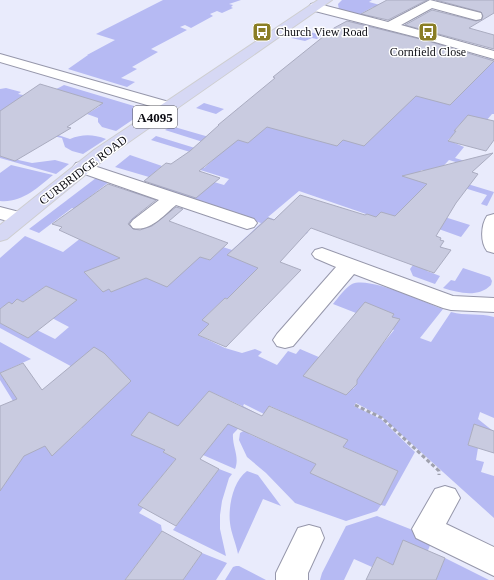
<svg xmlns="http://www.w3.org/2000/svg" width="494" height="580" font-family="Georgia,serif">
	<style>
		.green { fill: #b6baf3 }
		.building { fill: #c9cbe0; stroke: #aaacc0 }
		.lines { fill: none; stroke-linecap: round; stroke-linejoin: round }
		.minor-casing { stroke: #9697ab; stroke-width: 2 }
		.major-casing { stroke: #ceced0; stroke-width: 2 }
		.path { stroke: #9fa1ae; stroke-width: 3; stroke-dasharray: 4 2.5; stroke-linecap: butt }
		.minor { fill: #fff; fill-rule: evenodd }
		.major { fill: #d6d8f4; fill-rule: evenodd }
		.labels { text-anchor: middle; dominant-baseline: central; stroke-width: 3; stroke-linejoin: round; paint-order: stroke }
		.far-poi-label { font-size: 12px; fill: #0c0c13; stroke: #fff; text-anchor: start }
		.far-street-label { font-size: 12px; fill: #0c0c13; stroke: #fff }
		.shield { fill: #fff; stroke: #55555a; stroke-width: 1 }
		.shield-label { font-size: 13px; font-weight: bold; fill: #0c0c13 }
	</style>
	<rect width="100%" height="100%" fill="#e9ebfc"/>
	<!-- green -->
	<path class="green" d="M163,0H241L229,4L233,5L231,7L233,8L222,13L217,11L210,14L213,16L191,28L185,25L180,27L187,30L151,49L158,52L132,67L137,69L121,78L135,82L127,87L68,69L88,55H87L115,40L96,34Z
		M342,0H372L369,2L387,7H373L362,13L376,16L372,18L339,10L338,4Z
		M354,22L397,33L382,43L460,82L487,58L494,61V114H492L480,128L461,123L454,131L463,133V138L452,136L448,140L464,147L455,158L475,164L473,167L449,160L435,175L422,170L416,174L427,184C409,202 430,228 440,246L443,248L427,271L440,276L435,284L413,276L410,269L421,254L344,239L366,214L299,191L268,217L308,232L306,234L280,226L262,264L253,273L235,302L225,298L202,320L209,324L198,335L225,348L242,353L255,349L262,352L258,356L277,365L288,351L296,354L300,349L321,358L349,389H353L357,384V381L348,377L377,351L394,330L385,326L394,314L356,313L333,304C338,298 345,288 352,284C370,276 423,302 443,309L420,338L431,342L451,312C465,316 480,313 494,317V418L480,412L478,419L493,431L491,437L472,431L468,445L478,448L476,460L484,462L481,472L494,476V518L382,417L356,403L354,406L381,419L415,452L385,506L381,505L377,511L346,521L295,503L266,473L247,457L239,440L240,433L245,430L249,434L316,464L311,472L381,505L398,471L330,441L334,434L270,406L264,414L244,404L243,406L254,412L233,434C232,446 240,457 235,469L203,455L242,406L209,391L190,413L170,445L163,452L176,459L138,505L143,508L139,513L161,525L162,531L125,580H0V478L13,401L0,380V342L31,359L0,373L11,390L18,389L26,416L68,441L82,428L63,415L78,370L0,328V323L28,338L37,330L55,339L69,327L52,318L70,297L46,286L23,302L17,299L12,304L9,303L0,309V258L25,236L63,252L86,234L84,212L72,208L39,233L29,229L96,178L109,182L83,202L105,210L132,190L151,197V202L134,215L137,216L126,226L140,231L150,223L153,224L141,233L172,245L190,228L197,232L178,248L209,260L223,247L232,250L261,223L149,185L152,183L214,182L224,185L229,179L178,163L181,161L204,168L214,159L236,111L238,108L244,110Z
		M300,30H301L322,35L317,39L312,38L305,41L291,38Z
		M64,85L144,109V112L116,131L102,127L98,122V118L87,114L100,106L98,105L0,127V89L6,88L21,92L18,94C32,98 52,92 64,85Z
		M204,103L224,109L216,114L196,108Z
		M171,126L209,137L203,142L165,130Z
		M55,134L70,139C82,134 93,134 106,139L83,154L72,151L65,147L62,138L53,136Z
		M156,136L195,148L190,152L151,140Z
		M130,155L162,166L149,177L115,167Z
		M0,156L32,163L55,160L69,164L56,174L0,158Z
		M11,165L53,175C37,188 22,203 0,201V173Z
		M461,182L494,192L487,206L481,204L487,195L458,186Z
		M435,214L470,225L461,237L436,228Z
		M463,268L490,277L492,281L491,285C478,298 459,293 443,288L451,280L455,281Z
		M219,469L232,474L229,478L222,501L220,515V529L226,556L173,530Z
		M247,471L258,475L281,506L263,499L238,554C236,543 231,533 230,523C228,507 233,481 247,471Z
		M377,516L433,538L420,570L437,577L445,558L489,580H415L383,573L388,562L377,557L372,567L354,559L344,580H320L322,573L346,526Z
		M202,553L227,563L216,580H183Z
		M236,566H239L266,580H225L233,567Z"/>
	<!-- building -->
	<path class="building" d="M387,0H427L388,20L361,14Z
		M436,0H494V13L469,28L494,35V49L405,25L432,10L476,21L482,19L483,16L481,12Z
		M347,21L428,41L494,61L450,105L416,96L364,146L343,140L337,146L267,127L248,143L238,140L199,171L220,178L196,198L144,181L166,163L171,164L190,151L219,125H218L275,78L273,77L334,28Z
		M40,84L103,103L67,127L71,128L15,161L0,156V111Z
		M468,115L494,121V140L486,151L448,141L456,131H454Z
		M493,153L472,172L478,174L456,203L436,236L441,238L440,240L444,241L440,247L451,250L434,273L311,228L280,262L301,270L226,347L198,335L209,324L202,320L225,298L227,299L258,268L227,255L268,218L274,220L300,195L365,215L367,214L376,217L381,212L395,216L427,184L402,176Z
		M108,184L156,200L132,219L128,224L133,229L140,230L152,226L176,207L183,209L169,221L228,243L210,260L200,257L167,287L146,278L111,292L109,289L103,292L84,272L120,258L59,230L62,227L52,224Z
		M46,286L77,300L28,338L0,323V309L9,302L12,304L17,299L23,302Z
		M365,302L394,314L392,317L400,319L357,380V384L346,395L303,376Z
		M94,347L104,353L131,381L52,456L45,446L24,456L0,491V406L17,399L0,373L23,363L42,390Z
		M209,391L262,416L269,406L348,440L343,447L398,471L381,505L310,473L316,464L228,424L200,459L219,469L176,526L138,505L176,459L163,452L165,450L131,435L149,412L178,426Z
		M474,424L494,431V453L468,445Z
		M162,531L202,553L183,580H125Z
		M403,540L445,558L436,580H366L377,557L393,565Z"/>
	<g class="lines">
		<!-- minor casing -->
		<g class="minor-casing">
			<path id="minor" d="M430,0L481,13L482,16L481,19L476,20L432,8L401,25L494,51V59L428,40L311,10L309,7L311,4L315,3L388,22Z
				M0,54L176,104L178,107L176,110L170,112L164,110L0,62Z
				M82,162L254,219L257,223L254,227L247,229L176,205C164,215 150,232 133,228L130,224L133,220L159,200L76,171L73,167L76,163Z
				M0,207L27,214L30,218L27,222L20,224L0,219Z
				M494,214V253L487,251C480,242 481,225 487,216Z
				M322,248L453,296L494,298V312L451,310L443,308L354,274L293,346L285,348L277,346L273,340L277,334L336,267L315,258L312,254L315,250Z
				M445,486L455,489L460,498L446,524L494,547V576L416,538L412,529L435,489Z
				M309,525L320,528L324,538L308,573V580H276V573L298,528Z"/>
		</g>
		<!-- major casing -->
		<g class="major-casing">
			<path id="major" d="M318,0H332L106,158L7,239L0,241V225L94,150Z"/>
		</g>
		<!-- path -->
		<path class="path" d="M355,405L382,418L439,471V475"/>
		<!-- minor -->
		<use href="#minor" class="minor"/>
		<!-- major -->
		<use href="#major" class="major"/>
	</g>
	<!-- icons -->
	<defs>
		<g id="bus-square" transform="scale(1)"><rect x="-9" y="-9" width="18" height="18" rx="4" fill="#8a7e25" stroke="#fff"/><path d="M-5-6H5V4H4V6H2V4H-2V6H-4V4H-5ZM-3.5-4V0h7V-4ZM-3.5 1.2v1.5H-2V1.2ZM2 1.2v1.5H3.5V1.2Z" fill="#fff"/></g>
	</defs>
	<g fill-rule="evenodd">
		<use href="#bus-square" x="262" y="32"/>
		<use href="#bus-square" x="428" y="32"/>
	</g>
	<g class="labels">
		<!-- far-poi labels -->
		<g class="far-poi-label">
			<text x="276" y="32">Church View Road</text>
			<text x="428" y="52" text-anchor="middle">Cornfield Close</text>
		</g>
		<!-- far-street labels -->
		<g class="far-street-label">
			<text transform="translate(83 170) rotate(-37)">CURBRIDGE ROAD</text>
		</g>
		<!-- shield labels -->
		<rect class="shield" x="133" y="106" width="44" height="22" rx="3"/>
		<g class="shield-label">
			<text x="155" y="117">A4095</text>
		</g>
	</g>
</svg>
